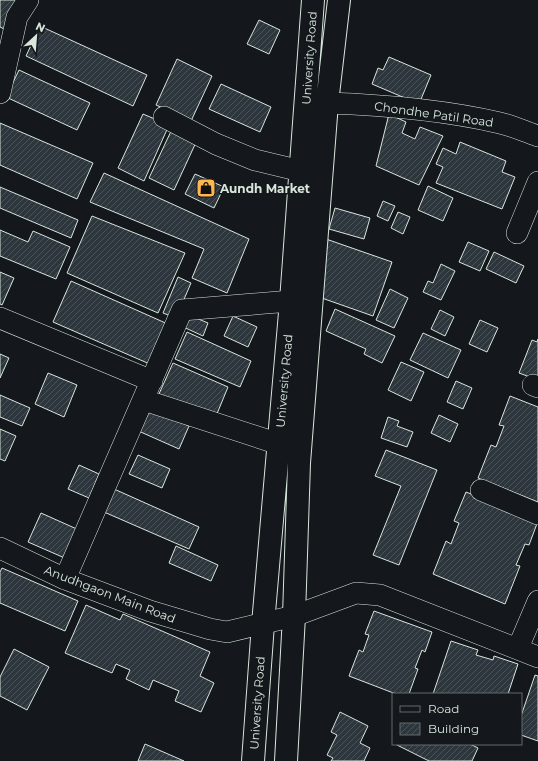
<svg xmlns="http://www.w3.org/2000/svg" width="538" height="761" font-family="Montserrat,sans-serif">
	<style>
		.building { fill: url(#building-hatch); stroke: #d8e6dc }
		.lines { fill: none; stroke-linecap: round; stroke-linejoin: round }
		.street-casing { stroke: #d8e6dc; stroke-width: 22 }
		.primary-casing { stroke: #d8e6dc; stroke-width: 24 }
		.street { stroke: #14181c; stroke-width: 21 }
		.primary { stroke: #14181c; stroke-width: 22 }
		.labels { text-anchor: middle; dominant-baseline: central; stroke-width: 3; stroke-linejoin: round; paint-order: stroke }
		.street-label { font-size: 12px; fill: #d8e6dc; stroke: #14181c }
		.poi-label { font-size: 12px; font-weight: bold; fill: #d8e6dc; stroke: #14181c; text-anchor: start }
	</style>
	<defs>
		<pattern id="building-hatch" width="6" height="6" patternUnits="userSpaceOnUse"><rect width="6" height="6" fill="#2c363c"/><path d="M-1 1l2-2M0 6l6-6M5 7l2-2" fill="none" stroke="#4a5358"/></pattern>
	</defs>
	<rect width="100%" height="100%" fill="#14181c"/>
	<!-- building -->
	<path class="building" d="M0,0H17L4,29L0,27Z
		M259,20L280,30L269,54L247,44Z
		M40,26L147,75L133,106L26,56Z
		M389,57L431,75L419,104L372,84L378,68L383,70Z
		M177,59L212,76L191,121L156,105Z
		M19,70L90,103L77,130L6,97Z
		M221,84L271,107L260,132L209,109Z
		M143,114L169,125L144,181L118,168Z
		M389,114L406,122L402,133L415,139L420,127L443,136L419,185L376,166Z
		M0,123L93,163L77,199L0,165Z
		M173,127L198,138L174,190L149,178Z
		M460,142L506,161L502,172L515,177L502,209L436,183L443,167L436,164L443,148L456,154Z
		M104,173L249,239L227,293L192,278L204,249L90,202Z
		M195,174L224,187L214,208L185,194Z
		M428,186L453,198L443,221L418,210Z
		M0,187L78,220L71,238L0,208Z
		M383,201L395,206L388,221L377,216Z
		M335,208L370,218L364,239L329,229Z
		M398,212L410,217L403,234L391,228Z
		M92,216L185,253L158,313L67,273Z
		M0,230L28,242L33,231L70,247L56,279L0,256Z
		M326,239L392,262L373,316L316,296Z
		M468,242L489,251L480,271L459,262Z
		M494,252L524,266L516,283L486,269Z
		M441,264L455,271L441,300L423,292L428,281L433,283Z
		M0,272L14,278L2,305L0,304Z
		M178,277L191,283L176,318L163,313Z
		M71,281L170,325L152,365L53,322Z
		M390,289L408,298L394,328L376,320Z
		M335,309L395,336L382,363L364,354L366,349L326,331Z
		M440,310L454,317L445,336L431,329Z
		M184,313L208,323L203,336L179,325Z
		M233,316L257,327L248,347L224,336Z
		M480,320L498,328L487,352L469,344Z
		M187,332L251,361L240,387L175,359Z
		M423,333L461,350L448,378L410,360Z
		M538,339V380L519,373L532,340L537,342Z
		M0,354L9,358L0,378Z
		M401,362L424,372L411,401L388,390Z
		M173,363L228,387L214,421L158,396Z
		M48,373L77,385L64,417L35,404Z
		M456,381L472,388L463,409L447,402Z
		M0,395L30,408L22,426L0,417Z
		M510,396L538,407V502L478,478L491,445L496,447L504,426L499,425Z
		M144,406L189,426L179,449L134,429Z
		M439,415L458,424L450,442L431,433Z
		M388,417L399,421L397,426L413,432L407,447L381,438Z
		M0,429L16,436L5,461L0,459Z
		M386,450L437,470L399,565L373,555L401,486L375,476Z
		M138,455L170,469L162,488L129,474Z
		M79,465L99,474L89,498L68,489Z
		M114,489L199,527L189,549L104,512Z
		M466,492L538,521L529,545L525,544L516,565L520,566L505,604L433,574L446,541L451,544L459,523L454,521Z
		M41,513L79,530L67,559L28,542Z
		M176,546L218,565L211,581L169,563Z
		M2,568L78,601L65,631L0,603V572Z
		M86,605L120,620L123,614L210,652L200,676L214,683L201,712L175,701L179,691L153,680L149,690L126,679L130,670L116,664L112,673L65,653Z
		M374,611L432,632L425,652L422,650L415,668L418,669L409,694H396L349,676L359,650L363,652L369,635L365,634Z
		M451,641L478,650L476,655L493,660L494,656L518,664L508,694H433Z
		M14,649L49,667L27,710L0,696V677Z
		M535,675L538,676V741L521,735V716Z
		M340,712L368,726L360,743L370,748L364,761H331L333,758L327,755L337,735L331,732Z
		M145,744L184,761H138Z
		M395,744H470L478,748L472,761H429Z"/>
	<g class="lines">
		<!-- street casing -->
		<g class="street-casing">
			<path id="street" d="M0,93L17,17L28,0
				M327,103C384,105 445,110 500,123C513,126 526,132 538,136
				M164,117L216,144L255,160L301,171
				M517,233L538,182
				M0,318L152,381
				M533,385L538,387
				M144,400L279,444
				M481,490L538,514
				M0,548L65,579L150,611L210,629L227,632L294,616L356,593L380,595L538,657
				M65,579L182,310L291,301H308
				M518,648L538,601"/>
		</g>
		<!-- primary casing -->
		<g class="primary-casing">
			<path id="primary" d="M253,761L263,624L291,301L313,0
				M286,761L294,616L299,463L327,103L339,0"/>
		</g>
		<!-- street -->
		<use href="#street" class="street"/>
		<!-- primary -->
		<use href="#primary" class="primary"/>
	</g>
	<!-- icons -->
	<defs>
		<g id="shop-square" transform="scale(1)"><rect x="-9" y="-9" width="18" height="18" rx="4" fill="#ffb74d" stroke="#14181c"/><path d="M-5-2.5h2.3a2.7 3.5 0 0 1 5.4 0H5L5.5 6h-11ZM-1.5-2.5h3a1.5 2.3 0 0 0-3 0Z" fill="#111"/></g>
	</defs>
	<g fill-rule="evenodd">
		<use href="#shop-square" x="206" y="188"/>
	</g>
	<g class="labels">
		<!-- street labels -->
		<g class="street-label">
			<text transform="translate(309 58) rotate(-86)">University Road</text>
			<text transform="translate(434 114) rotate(8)">Chondhe Patil Road</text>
			<text transform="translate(284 381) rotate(-85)">University Road</text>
			<text transform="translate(110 594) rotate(21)">Anudhgaon Main Road</text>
			<text transform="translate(257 703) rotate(-86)">University Road</text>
		</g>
		<!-- poi labels -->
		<g class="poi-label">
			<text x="220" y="188">Aundh Market</text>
		</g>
	</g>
	<!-- legend -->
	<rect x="392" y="693" width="130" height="52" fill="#14181c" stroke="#626a69"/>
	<rect x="400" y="706" width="20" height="6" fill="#14181c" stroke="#626a69"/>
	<text x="428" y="713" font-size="12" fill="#d8e6dc">Road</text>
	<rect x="400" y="723" width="20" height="12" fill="url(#building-hatch)" stroke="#626a69"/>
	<text x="428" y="733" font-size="12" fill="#d8e6dc">Building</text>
	<!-- north arrow -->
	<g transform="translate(36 36) rotate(26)" stroke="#14181c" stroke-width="3" paint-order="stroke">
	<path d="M0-3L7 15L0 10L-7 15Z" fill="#d8e6dc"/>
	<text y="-6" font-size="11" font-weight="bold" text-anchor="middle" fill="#d8e6dc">N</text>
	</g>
</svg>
